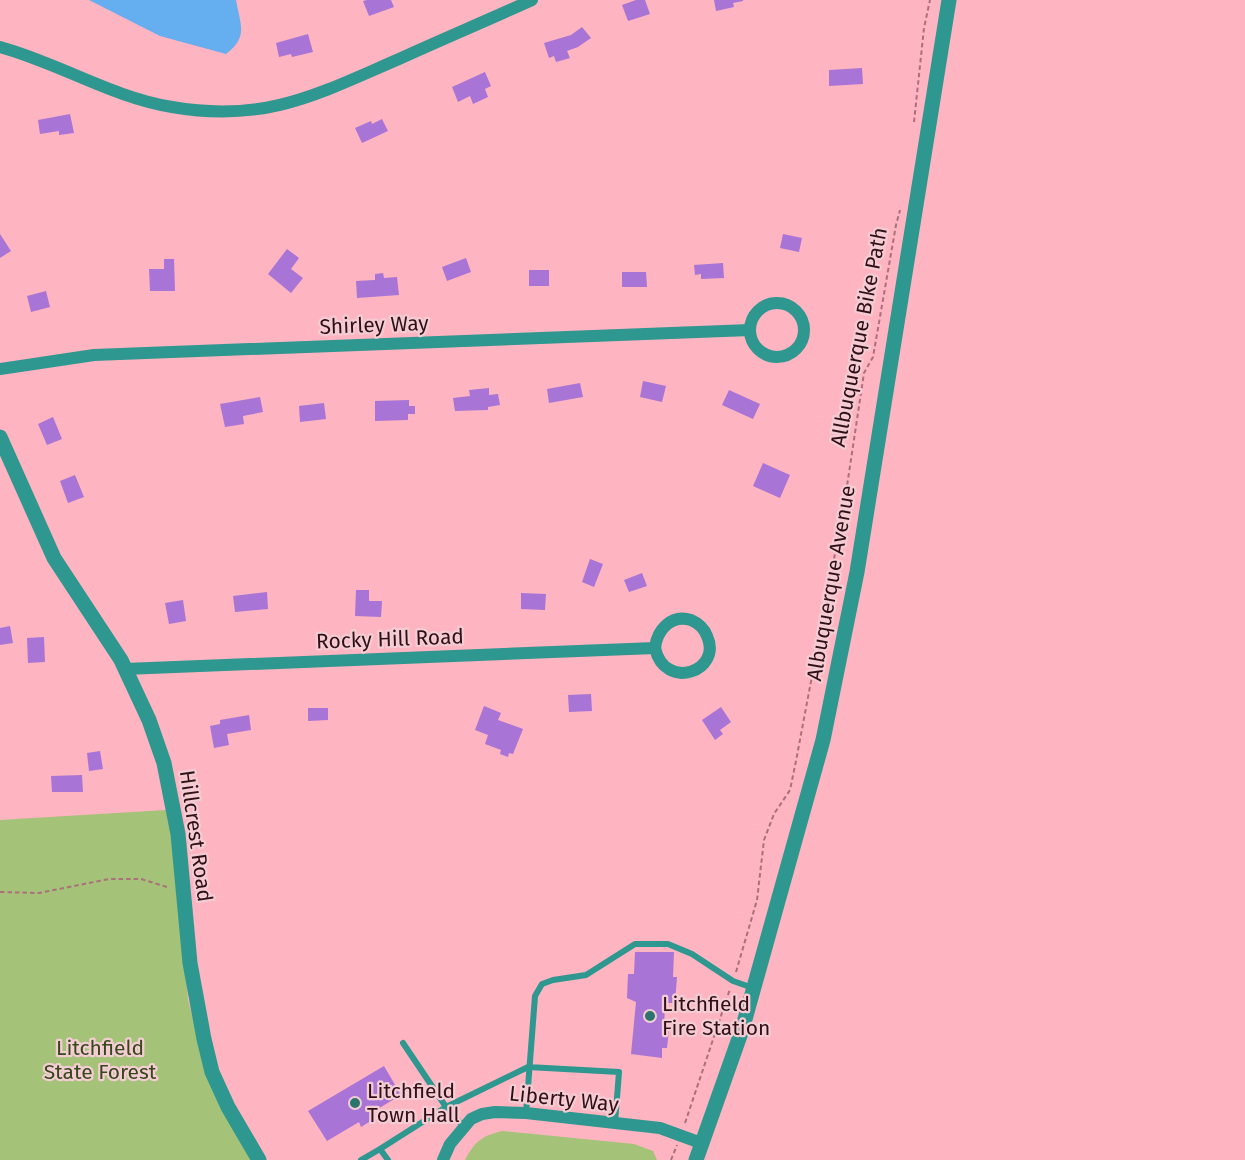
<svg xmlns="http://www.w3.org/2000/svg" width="1245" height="1160" font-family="'Fira Sans',sans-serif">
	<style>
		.green { fill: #a4c278 }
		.water { fill: #65aeef }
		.building { fill: #a874d6 }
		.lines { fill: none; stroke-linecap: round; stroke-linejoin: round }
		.path { stroke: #aa717c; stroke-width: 2; stroke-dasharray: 4.5 3; stroke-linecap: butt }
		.service { stroke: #2e978f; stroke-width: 6 }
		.minor { stroke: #2e978f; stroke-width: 12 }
		.tertiary { stroke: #2e978f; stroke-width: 15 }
		.poi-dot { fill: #2c756e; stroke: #f3cdd3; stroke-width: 2 }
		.labels { text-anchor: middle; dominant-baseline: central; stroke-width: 4.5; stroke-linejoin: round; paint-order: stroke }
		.street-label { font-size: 21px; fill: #300f17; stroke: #f3cdd3 }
		.poi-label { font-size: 21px; fill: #300f17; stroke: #f3cdd3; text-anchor: start }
		.park-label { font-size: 21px; fill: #36471a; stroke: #f3cdd3 }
	</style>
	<rect width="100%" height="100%" fill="#feb4c1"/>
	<!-- green -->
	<path class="green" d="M166,810L173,838L188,1000L199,1042L253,1160H0V820Z
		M502,1131L634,1144L653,1151L657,1160H465C475,1141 482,1136 502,1131Z"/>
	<!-- water -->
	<path class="water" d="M89,0H236C240,24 249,37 226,54L160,36Z"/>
	<!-- building -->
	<path class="building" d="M367,0H391L394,7L369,16L363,1Z
		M636,0H645L650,14L628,21L622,5Z
		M714,0H743V1L733,3L734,7L716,11Z
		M582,27L591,38L578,47L567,51L570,58L556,62L554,56L549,58L544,43L571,35Z
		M308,34L313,52L292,57L291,54L279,57L276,43Z
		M862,68L863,84L829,86V70Z
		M485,72L491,86L485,89L488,97L473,104L470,96L458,102L452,87Z
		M70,114L74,133L59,135V131L40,134L38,120Z
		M382,119L388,131L362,143L355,128L371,121L372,124Z
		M0,234L11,251L0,258Z
		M783,234L802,238L799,252L780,248Z
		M287,249L299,258L291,269L303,278L291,293L268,274Z
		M466,258L471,272L447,281L442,267Z
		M164,259H174L175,291H150L149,269H164Z
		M723,263L724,278L701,279V274L695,275L694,265Z
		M529,270H549V286H529Z
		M622,272H646L647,287H622Z
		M383,273L384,278L397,277L399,295L357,298L356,281L375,280V274Z
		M46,291L50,307L31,312L27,296Z
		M643,381L666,386L662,402L640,397Z
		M580,383L583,397L549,403L547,389Z
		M489,388V395L498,394L500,405L488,407V410L455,411L453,398L470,396L469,390Z
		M729,390L760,404L753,419L722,405Z
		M260,397L263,412L243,416L244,424L225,427L220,404Z
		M409,400V406H415V414H408V420L375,421V401Z
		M324,403L326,419L300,422L299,406Z
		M53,417L62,439L47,445L38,424Z
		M763,463L790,475L780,498L753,486Z
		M75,475L84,497L68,503L60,481Z
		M590,559L603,564L594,587L582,582Z
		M642,573L647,586L629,592L624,580Z
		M356,590H369V601H382L381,617L355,616Z
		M267,592L268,609L235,612L233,596Z
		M521,593L546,594L545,610L521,609Z
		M183,600L186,621L169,624L165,603Z
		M10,626L13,643L0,645V628Z
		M44,637L45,662L28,663L27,638Z
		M591,694L592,711L569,712L568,695Z
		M484,706L501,713L498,720L523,729L513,754L509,753L508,757L500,754L501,750L485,744L488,735L475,730Z
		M721,707L731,722L720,730L723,734L715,740L702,720Z
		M308,708H328V720L308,721Z
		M249,715L251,730L227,734L229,745L214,748L210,726L220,724V720Z
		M100,751L103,769L89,771L87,753Z
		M82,775L83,792H52L51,776Z
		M635,952H674L673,977H677L675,1003H665L664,1029L669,1030L667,1048H662V1058L631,1054L636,1002L627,998L628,974H634Z
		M384,1066L401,1095L371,1113L374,1119L361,1127L359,1122L327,1141L308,1111Z"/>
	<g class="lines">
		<!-- path -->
		<path class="path" d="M914,122L924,28L930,0
			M0,892L39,893L109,879H141L167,887
			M736,972L757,900L764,840L774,814L790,790L796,761L844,506L864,373L873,357L896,225L900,210
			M685,1123L730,989
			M671,1160L677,1145"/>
		<!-- service -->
		<path class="service" d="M403,1043L446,1107L528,1067L619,1072L615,1123
			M526,1113L535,996L542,984L553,980L586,975L635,944H668L692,954L733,981L753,988
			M361,1160L380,1149
			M388,1160L380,1149L446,1107L463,1126"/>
		<!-- minor -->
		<path class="minor" d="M0,47C59,63 111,97 172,107C265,123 316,95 399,59C443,39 488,20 532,0
			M750 330a27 27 0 1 1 54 0a27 27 0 1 1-54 0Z
			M0,369L94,355L750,330
			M125,669L655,648C665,692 723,671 707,636C704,628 698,623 691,620C671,614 657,630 655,648
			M443,1160L450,1144L471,1119L482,1114L495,1112L526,1113L660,1128L701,1143"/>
		<!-- tertiary -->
		<path class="tertiary" d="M0,437L54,558L121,660L149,720L164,763L178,834L190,963L204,1039L212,1072L228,1107L259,1160
			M696,1160L742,1030L823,740L857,572L949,0"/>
	</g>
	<!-- markers -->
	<g class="poi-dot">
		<circle cx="650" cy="1016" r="6"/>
		<circle cx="355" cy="1103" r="6"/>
	</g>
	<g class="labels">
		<!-- street labels -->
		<g class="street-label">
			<text transform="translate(374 325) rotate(-2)">Shirley Way</text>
			<text transform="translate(859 337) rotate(-79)">Allbuquerque Bike Path</text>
			<text transform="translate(831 583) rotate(-80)">Albuquerque Avenue</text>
			<text transform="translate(390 639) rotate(-2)">Rocky Hill Road</text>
			<text transform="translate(196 836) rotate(82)">Hillcrest Road</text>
			<text transform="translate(564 1099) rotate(6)">Liberty Way</text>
		</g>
		<!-- poi labels -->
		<g class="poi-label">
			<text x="662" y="1004">Litchfield<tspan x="662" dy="24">Fire Station</tspan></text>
			<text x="367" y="1091">Litchfield<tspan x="367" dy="24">Town Hall</tspan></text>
		</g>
		<!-- park labels -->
		<g class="park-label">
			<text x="100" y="1048">Litchfield<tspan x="100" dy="24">State Forest</tspan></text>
		</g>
	</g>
</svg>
